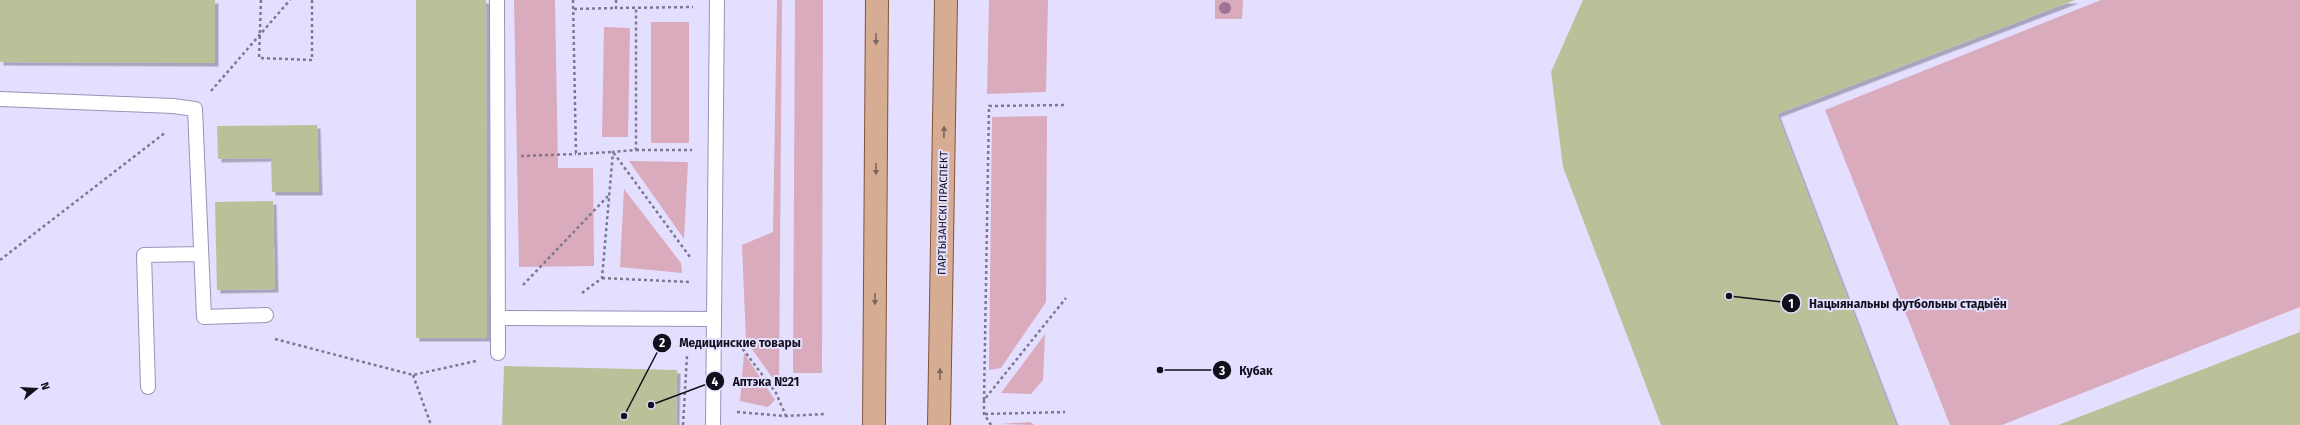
<svg xmlns="http://www.w3.org/2000/svg" width="2300" height="425" font-family="'Fira Sans',sans-serif">
	<style>
		.green { fill: #d9abbd }
		.building { fill: #bcc099; filter: url(#shadow) }
		.lines { fill: none; stroke-linecap: round; stroke-linejoin: round }
		.lane-casing { stroke: #9992b7; stroke-width: 16 }
		.primary-casing { stroke: #80533b; stroke-width: 24 }
		.path { stroke: #7c798f; stroke-width: 2.5; stroke-dasharray: 3 3; stroke-linecap: butt }
		.lane { stroke: #fff; stroke-width: 14 }
		.primary { stroke: #d6ad93; stroke-width: 22 }
		.tree { fill: #a07498 }
		.oneway { fill: #7d665d }
		.labels { text-anchor: middle; dominant-baseline: central; stroke-width: 4; stroke-linejoin: round; paint-order: stroke }
		.street-label { font-size: 11px; fill: #110f1c; stroke: #e4dfff }
		.leader { fill: none; stroke: #110f1c; stroke-width: 1.5 }
		.callout-dot { fill: #110f1c; stroke: #e4dfff; stroke-width: 1.5 }
		.mark-label { font-size: 12px; text-anchor: middle; font-weight: bold; fill: #fff }
		.callout-label { font-size: 12px; text-anchor: middle; font-weight: bold; fill: #110f1c; stroke: #e4dfff; stroke-width: 4; stroke-linejoin: round; paint-order: stroke }
	</style>
	<defs>
		<filter id="shadow"><feDropShadow dx="3.5" dy="3.5" stdDeviation="0" flood-color="#0004"/></filter>
	</defs>
	<rect width="100%" height="100%" fill="#e4dfff"/>
	<!-- green -->
	<path class="green" d="M514,0H555L558,168H593L594,266L519,267Z
		M777,0H782L779,387L746,341L742,245L773,232Z
		M795,0H823L822,373H793Z
		M989,0H1048L1046,92L987,94Z
		M1215,0H1243L1242,19H1215Z
		M2101,0H2300V307L2002,425H1950L1825,110Z
		M651,22H689V143H651Z
		M604,27L630,28L628,137H602Z
		M1047,116L1046,302L1001,368L989,370L992,117Z
		M629,161L688,162L684,239Z
		M624,189L681,263L682,273L620,267Z
		M1045,334L1043,380L1031,394L1001,393Z
		M744,353L775,400L768,407L740,401Z
		M1030,422L1034,425L999,424Z"/>
	<!-- building -->
	<path class="building" d="M0,0H215V63L0,62Z
		M416,0H486L487,338H416Z
		M1583,0H2075L1777,114L1896,425H1661L1563,167L1551,72Z
		M317,125L319,192H272L271,158L218,159L217,126Z
		M273,201L275,289L217,290L215,202Z
		M2300,332V425H2058Z
		M504,366L677,370L676,425H502Z"/>
	<g class="lines">
		<!-- lane casing -->
		<g class="lane-casing">
			<path id="lane" d="M497,0L498,353
				M0,99L173,106L195,109L204,317L266,315
				M498,318L714,319
				M148,387L144,255L201,254
				M713,425L717,0"/>
		</g>
		<!-- primary casing -->
		<g class="primary-casing">
			<path id="primary" d="M874,425L877,0
				M939,425L946,0"/>
		</g>
		<!-- path -->
		<path class="path" d="M261,0L259,58L312,60V0
			M573,0L576,154L613,152L690,257
			M616,0V8L693,7
			M574,9L616,8
			M211,91L290,0
			M636,150H692
			M521,156L576,154
			M0,260L166,132
			M602,278L689,282
			M523,285L608,196
			M582,293L602,278L613,152L636,150V8
			M275,339L413,375L476,361
			M739,344L776,393L786,416
			M413,375L431,425
			M984,400L989,106L1067,105
			M737,412L786,416L826,414
			M985,414L1065,412
			M683,425L687,356
			M991,425L984,414V400L1066,298"/>
		<!-- lane -->
		<use href="#lane" class="lane"/>
		<!-- primary -->
		<use href="#primary" class="primary"/>
	</g>
	<!-- trees -->
	<circle class="tree" cx="1225" cy="8" r="6"/>
	<!-- one-way arrows -->
	<defs><path id="oneway-solid" d="M-6-.8H1V-3.2L6.5 0L1 3.2V.8H-6Z"/></defs>
	<g class="oneway">
		<use href="#oneway-solid" transform="translate(876 39) rotate(90)"/>
		<use href="#oneway-solid" transform="translate(944 132) rotate(-89)"/>
		<use href="#oneway-solid" transform="translate(876 169) rotate(90)"/>
		<use href="#oneway-solid" transform="translate(875 299) rotate(90)"/>
		<use href="#oneway-solid" transform="translate(940 374) rotate(-89)"/>
	</g>
	<g class="labels">
		<!-- street labels -->
		<g class="street-label">
			<text transform="translate(943 213) rotate(-89)">ПАРТЫЗАНСКІ ПРАСПЕКТ</text>
		</g>
	</g>
	<!-- callouts -->
	<path class="leader" d="M1729 296L1791 303M624 416L662 343M1160 370L1222 370M651 405L715 381"/>
	<g class="callout-dot">
		<circle cx="1729" cy="296" r="4"/>
		<circle cx="624" cy="416" r="4"/>
		<circle cx="1160" cy="370" r="4"/>
		<circle cx="651" cy="405" r="4"/>
		<circle cx="1791" cy="303" r="10"/>
		<circle cx="662" cy="343" r="10"/>
		<circle cx="1222" cy="370" r="10"/>
		<circle cx="715" cy="381" r="10"/>
	</g>
	<g class="mark-label">
		<text x="1791" y="308">1</text>
		<text x="662" y="347">2</text>
		<text x="1222" y="375">3</text>
		<text x="715" y="386">4</text>
	</g>
	<g class="callout-label">
		<text x="1908" y="308">Нацыянальны футбольны стадыён</text>
		<text x="740" y="347">Медицинские товары</text>
		<text x="1256" y="375">Кубак</text>
		<text x="766" y="386">Аптэка №21</text>
	</g>
	<!-- north arrow -->
	<g transform="translate(36 389) rotate(72)" stroke="#e4dfff" stroke-width="3" paint-order="stroke">
	<path d="M0-3L7 15L0 10L-7 15Z" fill="#110f1c"/>
	<text y="-6" font-size="11" font-weight="bold" text-anchor="middle" fill="#110f1c">N</text>
	</g>
</svg>
